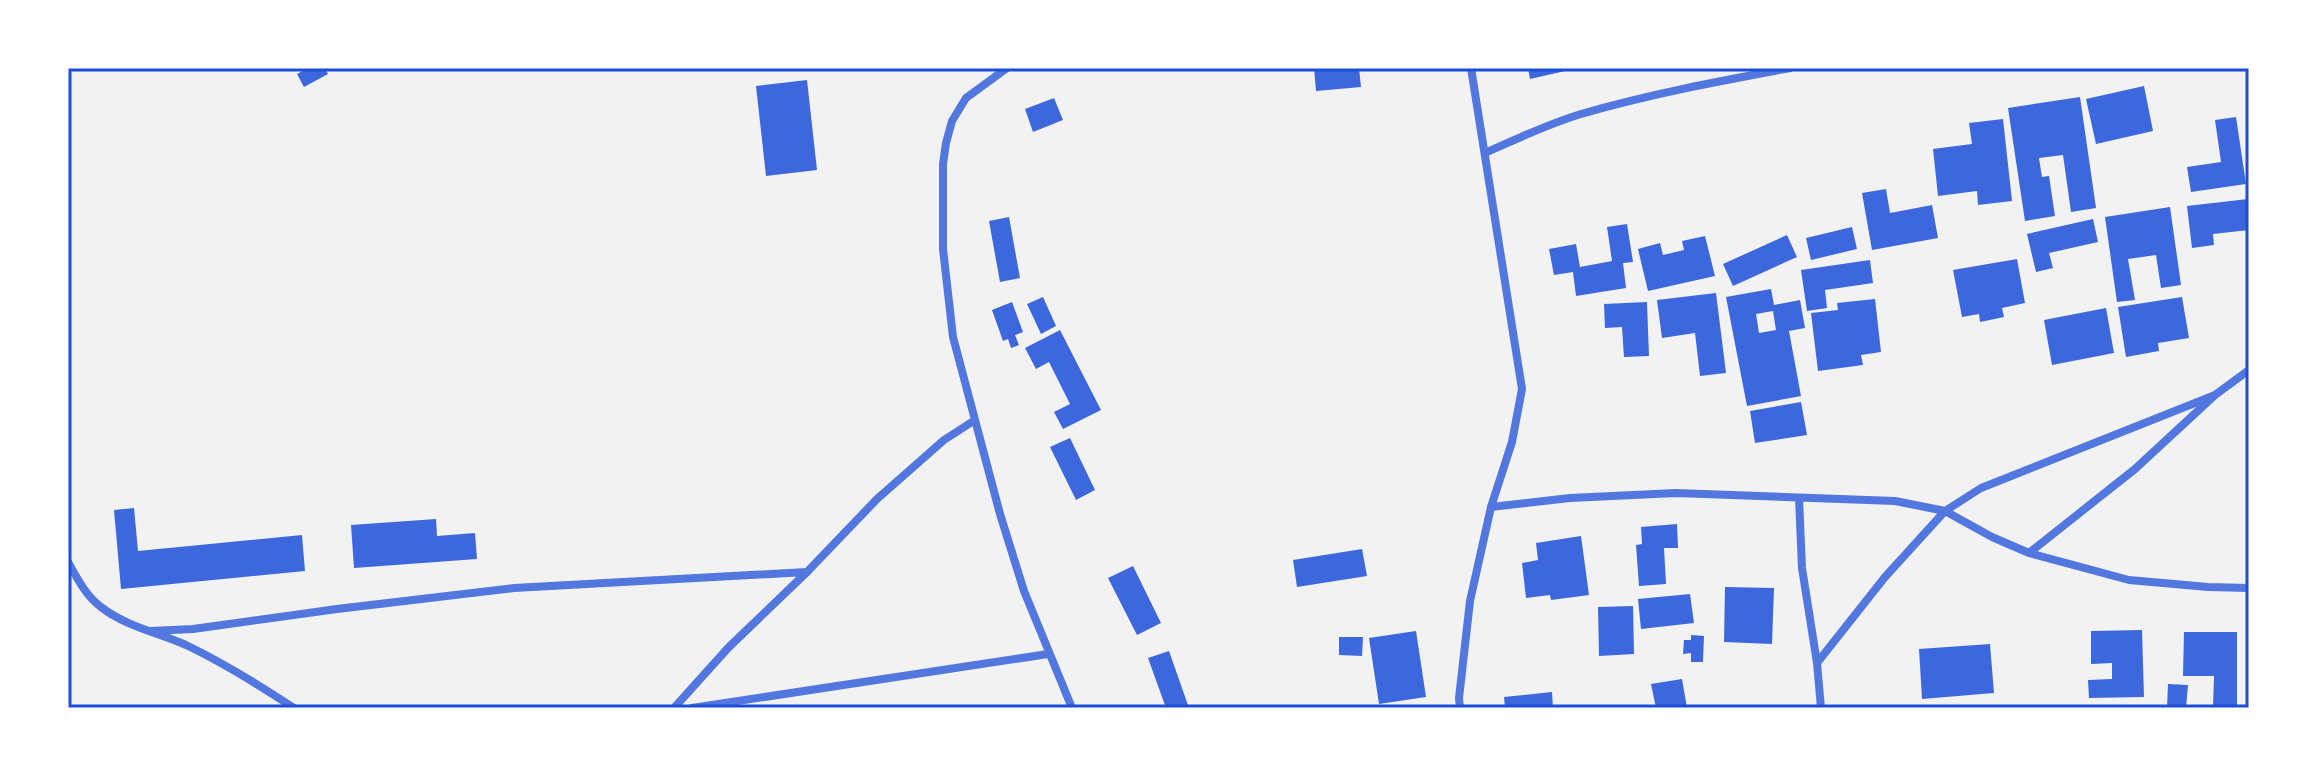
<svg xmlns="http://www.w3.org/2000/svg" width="2317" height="776" font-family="'Crimson Pro',serif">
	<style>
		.building { fill: #3d67dc; fill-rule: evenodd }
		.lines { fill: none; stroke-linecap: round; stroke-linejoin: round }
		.minor { stroke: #5277de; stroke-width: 8 }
		.neatline { fill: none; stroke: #1d4ed8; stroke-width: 3 }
	</style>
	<rect width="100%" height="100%" fill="#f2f2f2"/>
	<!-- building -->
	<path class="building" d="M308,68H325L328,74L304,87L297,74Z
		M1314,68H1359L1361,87L1316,91Z
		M1528,68H1574V69L1530,79Z
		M807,80L817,170L766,176L756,86Z
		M2144,86L2153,131L2096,144L2086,99Z
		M2080,97L2096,208L2071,212L2063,155L2039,158L2042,177L2049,176L2055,216L2025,221L2008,108Z
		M1054,98L1063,120L1033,132L1025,109Z
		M2236,117L2246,184L2191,192L2187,167L2221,162L2215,120Z
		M2003,119L2012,201L1978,205L1977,191L1938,196L1933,149L1972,144L1969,123Z
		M1886,189L1890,213L1932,205L1938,238L1872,250L1862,193Z
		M2248,199L2249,230L2213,234L2214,245L2192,248L2187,206Z
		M2170,207L2181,285L2161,288L2156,255L2128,259L2135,300L2117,302L2105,217Z
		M1009,217L1020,278L1000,282L989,221Z
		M2093,219L2098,242L2049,253L2053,268L2036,272L2027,234Z
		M1627,224L1633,262L1623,263L1626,288L1576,296L1573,272L1554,275L1549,249L1576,244L1580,267L1612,261L1607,227Z
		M1852,227L1857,249L1811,260L1806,238Z
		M1787,235L1797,257L1733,286L1723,264Z
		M1705,236L1715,276L1648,291L1638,249L1660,243L1663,255L1684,250L1682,241Z
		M2017,259L2025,303L2002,308L2004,317L1980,322L1979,314L1962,317L1953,270Z
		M1870,260L1873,283L1825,290L1827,308L1807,311L1801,270Z
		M1771,289L1774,305L1800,300L1805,328L1789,331L1801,396L1747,406L1726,297ZM1773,311L1776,330L1759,333L1756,314Z
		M1716,293L1726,373L1700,376L1695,333L1662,338L1657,300Z
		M1043,297L1056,326L1041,334L1027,304Z
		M2182,297L2189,338L2158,343L2159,351L2126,357L2118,307Z
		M1875,299L1881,352L1861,355L1863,365L1818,371L1811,313L1838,310L1837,303Z
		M1012,302L1023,332L1015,335L1019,345L1011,348L1008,339L1003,341L992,310Z
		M1647,302L1649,356L1624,357L1622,327L1605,328L1604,304Z
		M2106,308L2114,353L2052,365L2044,320Z
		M1060,330L1101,410L1063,429L1054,412L1070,404L1049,362L1036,369L1025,348Z
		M1801,402L1807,435L1755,443L1750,411Z
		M1070,438L1095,490L1076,500L1050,447Z
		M134,508L138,551L302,535L305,571L121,589L114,510Z
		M436,519L437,536L475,533L477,559L354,568L351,525Z
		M1677,524L1678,548H1664L1666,584L1639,586L1636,545L1642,544L1641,527Z
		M1581,536L1589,595L1551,600L1550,595L1526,598L1522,563L1538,560L1536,543Z
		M1362,549L1367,576L1297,587L1293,560Z
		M1133,566L1161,623L1137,635L1108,578Z
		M1725,587L1774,588L1772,644L1724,642Z
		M1690,594L1694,623L1641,629L1638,599Z
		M1633,606L1634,654L1599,656L1598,607Z
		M2142,630L2144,697L2089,698L2088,680L2112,679V663L2091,664V631Z
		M1416,631L1426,697L1379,704L1369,638Z
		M2184,632H2237V708H2213L2214,676H2183Z
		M1691,635L1704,636L1703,662H1691V653L1683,654L1684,640H1691Z
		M1339,637H1363L1362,656L1339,655Z
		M1990,644L1994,693L1922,699L1919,649Z
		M1169,651L1189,708H1166L1148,658Z
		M1682,679L1687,708H1656L1651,684Z
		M2168,684L2188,685L2186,708H2167Z
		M1552,692L1553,708H1505L1504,697Z"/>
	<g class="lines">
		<!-- minor -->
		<path class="minor" d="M1007,68L966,98L952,121L946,143L943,164V249L953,337L1000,514L1024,591L1072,708
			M1485,153C1516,139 1548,124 1581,114C1650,94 1720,81 1790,68
			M1799,498L1802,568L1817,663L1821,708
			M1491,507L1570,498L1676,493L1895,501L1945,511L1992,537L2029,553L2129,580L2208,587L2249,588
			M2029,553L2135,469L2215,395L2249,370
			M68,562C77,578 86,596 101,607C125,626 159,633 186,645C224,663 259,685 294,708
			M150,631L193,629L337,609L514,588L807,572
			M1817,663L1885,577L1945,511L1981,488L2215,395
			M674,708L728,648L807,572L877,499L944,440L975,420
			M692,708L1048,654
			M1460,708L1459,698L1470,601L1491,507L1512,442L1522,389L1471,68"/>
	</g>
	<!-- border -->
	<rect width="2317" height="776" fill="none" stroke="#ffffff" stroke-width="140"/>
	<rect x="70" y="70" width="2177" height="636" class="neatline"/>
</svg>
